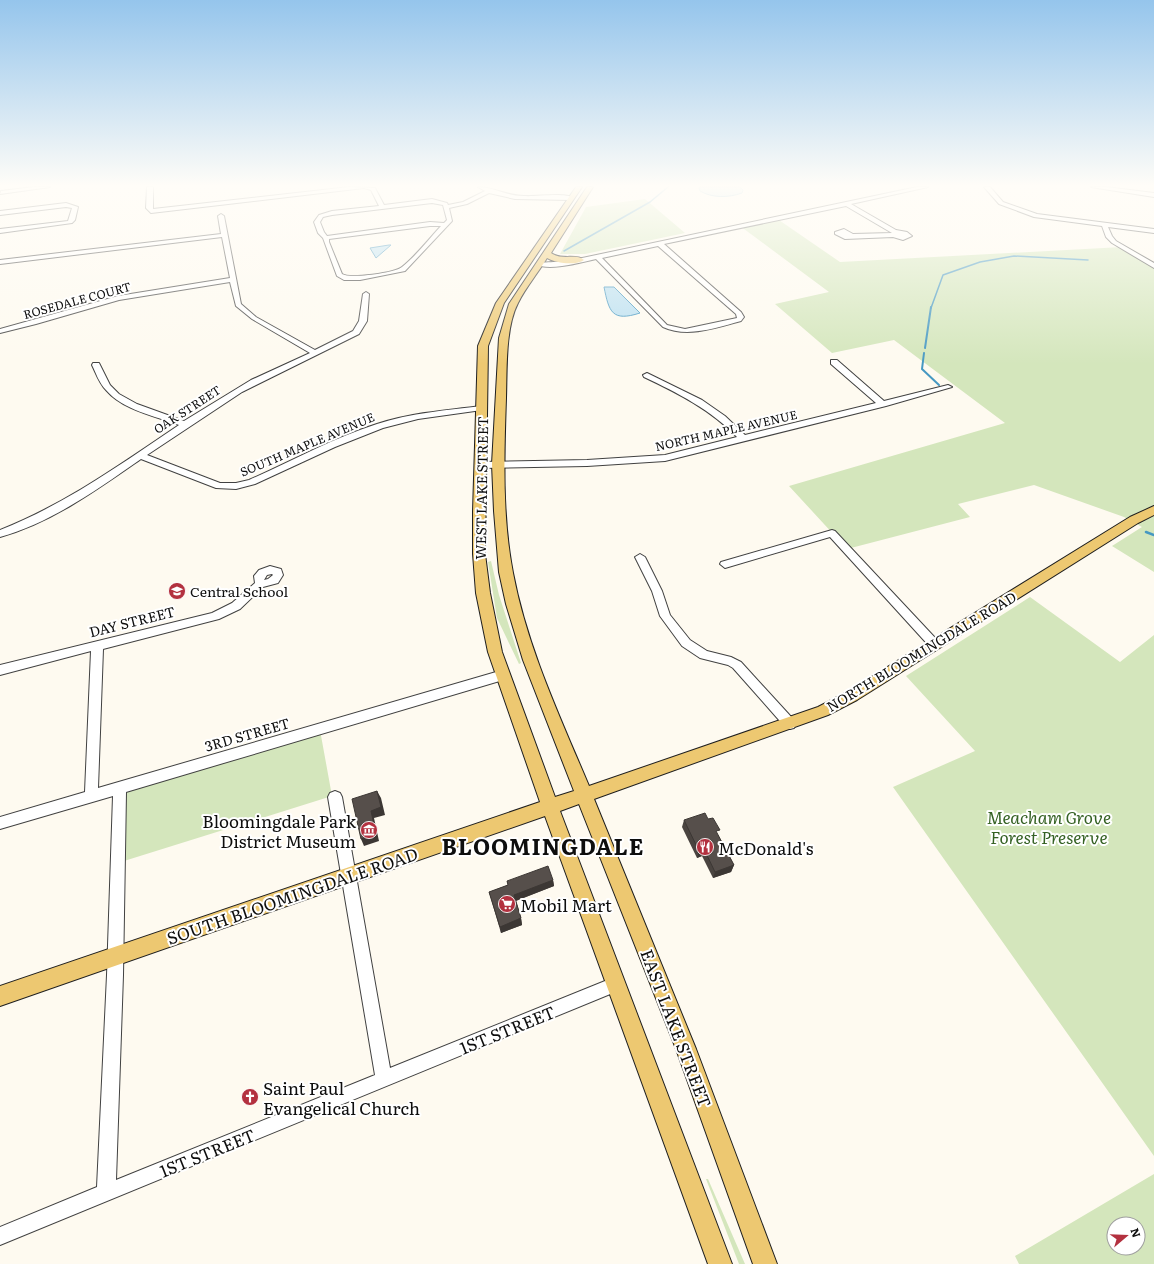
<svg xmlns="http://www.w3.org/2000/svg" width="1154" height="1264" font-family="Literata,serif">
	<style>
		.green { fill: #d4e6bc; fill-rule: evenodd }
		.water { fill: #b9dff1; stroke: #4698c2 }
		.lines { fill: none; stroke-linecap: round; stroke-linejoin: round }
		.stream-far2 { stroke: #4698c2; stroke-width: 1.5 }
		.stream-far1 { stroke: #4698c2; stroke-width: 2 }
		.stream { stroke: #4698c2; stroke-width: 2.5 }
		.minor-casing { stroke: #414141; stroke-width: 2 }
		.major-casing { stroke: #1f1f1f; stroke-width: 2 }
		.minor { fill: #fff; fill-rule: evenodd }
		.major { fill: #edc871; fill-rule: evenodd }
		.wall { fill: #4a4440 }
		.shaded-wall { fill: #3c3734 }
		.building { fill: #564f4b; stroke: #3c3734 }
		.labels { text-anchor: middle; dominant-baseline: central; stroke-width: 4; stroke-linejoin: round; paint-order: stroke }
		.far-street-label { font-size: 12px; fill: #0e0e0e; stroke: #fff }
		.street-label { font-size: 14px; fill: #0e0e0e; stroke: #fff }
		.poi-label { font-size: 14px; fill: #0e0e0e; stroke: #fff; text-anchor: start }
		.near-park-label { font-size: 17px; font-style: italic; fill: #346123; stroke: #fff }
		.near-poi-label { font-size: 17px; fill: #0e0e0e; stroke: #fff; text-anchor: start }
		.near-street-label { font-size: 17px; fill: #0e0e0e; stroke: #fff }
		.near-district-label { font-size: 22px; font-weight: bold; letter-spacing: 1px; fill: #0e0e0e; stroke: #fff }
	</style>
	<rect width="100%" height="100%" fill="#fefaf0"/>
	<!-- green -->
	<path class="green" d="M645,199L685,233L585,254H560L586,207Z
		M776,218L840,262L1122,247L1154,266V572L1112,546L1142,527L1124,517L1034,485L958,504L970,517L847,549L789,486L1005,423L894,340L832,353L775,304L829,292L740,226Z
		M491,561L499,595L521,663L519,664L497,618L488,562Z
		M1030,597L1120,662L1154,635V1156L893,787L975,751L906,676Z
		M320,730L332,796L124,861V789Z
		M1154,1174V1264H1019L1015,1256ZM1114,1224H1138V1248H1114Z
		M706,1179H708L745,1264H739Z"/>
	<!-- water -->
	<path class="water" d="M699,187H740L743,190L742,193C728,198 712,198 700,191Z
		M391,245L376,258L370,248L389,245Z
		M614,287L640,313C612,322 609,312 604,287Z"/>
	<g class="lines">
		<!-- stream-far2 -->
		<path class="stream-far2" d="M564,251L650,202L668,187
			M931,308L943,275L980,262L1014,256L1088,260"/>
		<!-- stream-far1 -->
		<path class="stream-far1" d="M925,348L931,307
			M924,353L922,369L939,385"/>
		<!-- stream -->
		<path class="stream" d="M1146,532L1154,535"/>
		<!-- minor casing -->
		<g class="minor-casing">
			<path id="minor" d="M34,187H50L0,194L1,191Z
				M147,187H153V209L349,187L375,188L384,205L432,199L447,203L448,205L463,202L485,191L478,187C493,187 507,196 524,196C536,197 564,192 574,198L571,200L515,199L489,193L467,204L449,208L452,221L405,271L360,280H344L337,276L323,238L318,233L314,222L319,215L332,211L379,206L371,190L364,188L151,213L146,208ZM432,203L443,205L447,220L444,223L430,222L327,236L324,232L320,222L323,217L332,215ZM430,226H441C428,240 416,256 402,267C395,273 350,279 342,274L329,242V239Z
				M917,187H928L851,204L896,230L907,232L912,236L903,240L893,237L845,239L835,234V232L844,229L853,234L892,233L846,206L664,244L741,312L744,317L741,321C716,328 687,338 663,327L596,259C582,262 548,272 536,264C540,262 561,262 568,261ZM658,246L736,314L737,318L685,329L667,325L602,258Z
				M984,187H990L1003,202L1037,214L1154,229V233L1108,227L1112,236L1116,241L1154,263V268L1112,243L1106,237L1102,226L1034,217L999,204Z
				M1091,187H1106L1154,193V197Z
				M66,203L78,207L75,220L72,223L0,233V229L68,221L72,208L66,207L0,215V211Z
				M221,214L224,216L241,304L256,317L315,350L353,331L359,321L363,294L366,292L369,294L367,321L359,334L242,392L147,455L220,483H236L249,480C292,461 333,438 377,424C411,413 447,410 482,406L486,408L482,410L418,419L383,428L335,447L255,484L236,489L216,488L141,459C98,489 51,523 0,537V530C66,504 121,464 179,425C155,416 123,410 106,390C99,383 96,373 92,365L93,363H99L110,385L119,394L137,404L184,421L251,380L310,353L252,319L236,306L230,282L119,300L36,324L0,333V329L118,296L230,278L222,237L0,264V260L221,234L218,216Z
				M831,360H837L884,401L948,385L952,387L886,406L665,461L587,466L480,468L476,465L480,462L587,460L665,455L737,437C711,410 678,393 644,377L643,375L647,373L702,400L725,416L745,435L876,403L831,364Z
				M832,530L835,531L939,642L941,645L939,648H931L830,537L725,568L720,564L721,562Z
				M640,554L645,557L662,591L670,615L690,640L707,651L731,657L741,662L794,720L796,724L794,728L790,729L786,728L733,668L728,665L700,658L682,646L660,616L652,591L635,557Z
				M270,566L281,569L283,575L278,583L263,587L240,609L219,619L103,649L98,788L503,670L507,672L509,675L507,678L503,680L126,792L123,975L116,1180L375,1075L328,797L330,793L335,791L340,793L342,797L390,1068L615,977L620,980L623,985L620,990L0,1245V1227L97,1187L107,975L113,796L0,829V817L85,792L91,651L0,675V665L212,613L232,603L255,583L254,576L259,570ZM272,574L273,575L268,579L264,580L267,575Z"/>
		</g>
		<!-- major casing -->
		<g class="major-casing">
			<path id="major" d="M576,187H582L504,303L488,346L485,554L490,593L502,652L555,797L574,791L523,660L506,604L499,572L494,511L492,464L499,338L509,304L587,187H593L551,253C562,261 576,253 584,260C576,266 555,263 547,258C538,273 526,287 518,303C505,328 507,370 506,398C504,456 502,516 513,573C527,647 560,717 589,786L818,707L847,692L1130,517L1154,506V515L1138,523L857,700L828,715L594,799L696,1049L777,1264H753L676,1049L579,804L560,811L732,1264H708L545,816L0,1006V986L540,802L488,652L476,593L473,554V512L478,346L496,303Z"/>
		</g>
		<!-- minor -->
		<use href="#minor" class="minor"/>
		<!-- major -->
		<use href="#major" class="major"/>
	</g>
	<!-- wall -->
	<path class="wall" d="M684,820L718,835L734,865L731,872L713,878L702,856L697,858L682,827Z
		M553,880L554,886L516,901L521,918L522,925L501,933L489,892L508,885L507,881Z"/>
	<!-- shaded-wall -->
	<path class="shaded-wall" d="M377,791L381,798L385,815L374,818L379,841L364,846L361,839Z
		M704,849L702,856L697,858L699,851Z
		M734,865L731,872L713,878L715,872Z
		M553,880L554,886L515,901L514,895Z
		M521,918L522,925L501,933L500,927Z"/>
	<!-- building -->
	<path class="building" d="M377,791L381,807L371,811L376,834L361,839L352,799Z
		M705,813L708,819L713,818L720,830L716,831L734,865L715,872L704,849L699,851L684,820Z
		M548,866L553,880L514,895L521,918L500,927L489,892L508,885L507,881Z"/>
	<!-- sky -->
	<linearGradient id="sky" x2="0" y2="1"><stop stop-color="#95c5ec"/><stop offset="0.51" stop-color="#fffdf8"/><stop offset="1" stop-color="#fffdf8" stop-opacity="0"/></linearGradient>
	<rect width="1154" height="364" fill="url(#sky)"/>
	<!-- icons -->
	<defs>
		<g id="school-disc" transform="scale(0.9)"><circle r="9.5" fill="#b3313f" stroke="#fff"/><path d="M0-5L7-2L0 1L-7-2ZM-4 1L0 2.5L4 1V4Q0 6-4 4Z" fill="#fff"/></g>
		<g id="museum-disc" transform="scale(0.9)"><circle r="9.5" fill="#b3313f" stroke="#fff"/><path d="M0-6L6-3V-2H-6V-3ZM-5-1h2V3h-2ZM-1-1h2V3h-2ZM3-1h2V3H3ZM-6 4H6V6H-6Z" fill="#fff"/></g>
		<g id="restaurant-disc" transform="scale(0.9)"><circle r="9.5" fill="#b3313f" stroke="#fff"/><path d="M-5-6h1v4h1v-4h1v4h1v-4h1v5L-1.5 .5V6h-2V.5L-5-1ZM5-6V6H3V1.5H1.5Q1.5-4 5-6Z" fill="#fff"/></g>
		<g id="supermarket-disc" transform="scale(0.9)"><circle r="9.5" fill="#b3313f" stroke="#fff"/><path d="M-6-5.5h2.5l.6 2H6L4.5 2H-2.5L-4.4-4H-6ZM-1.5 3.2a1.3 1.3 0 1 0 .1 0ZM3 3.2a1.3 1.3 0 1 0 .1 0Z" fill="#fff"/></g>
		<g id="church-disc" transform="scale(0.9)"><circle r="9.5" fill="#b3313f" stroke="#fff"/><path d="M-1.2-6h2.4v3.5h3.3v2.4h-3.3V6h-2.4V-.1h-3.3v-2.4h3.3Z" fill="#fff"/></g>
	</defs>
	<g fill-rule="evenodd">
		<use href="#school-disc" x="177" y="591"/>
		<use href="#museum-disc" x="369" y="830"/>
		<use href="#restaurant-disc" x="705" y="847"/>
		<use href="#supermarket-disc" x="507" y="904"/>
		<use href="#church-disc" x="250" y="1097"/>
	</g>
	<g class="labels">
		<!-- far-street labels -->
		<g class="far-street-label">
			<text transform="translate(77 300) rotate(-15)">ROSEDALE COURT</text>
			<text transform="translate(187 409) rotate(-33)">OAK STREET</text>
			<text transform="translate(726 430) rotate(-13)">NORTH MAPLE AVENUE</text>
			<text transform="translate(307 444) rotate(-23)">SOUTH MAPLE AVENUE</text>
		</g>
		<!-- street labels -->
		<g class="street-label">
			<text transform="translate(481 488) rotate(-89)">WEST LAKE STREET</text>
			<text transform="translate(132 621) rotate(-14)">DAY STREET</text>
			<text transform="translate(921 651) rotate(-31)">NORTH BLOOMINGDALE ROAD</text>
			<text transform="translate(247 734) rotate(-16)">3RD STREET</text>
		</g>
		<!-- poi labels -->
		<g class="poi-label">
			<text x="190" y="591">Central School</text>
		</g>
		<!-- near-park labels -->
		<g class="near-park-label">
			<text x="1049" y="816">Meacham Grove<tspan x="1049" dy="20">Forest Preserve</tspan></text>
		</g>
		<!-- near-poi labels -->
		<g class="near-poi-label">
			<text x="356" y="820" text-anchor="end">Bloomingdale Park<tspan x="356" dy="20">District Museum</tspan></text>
			<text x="718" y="847">McDonald's</text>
			<text x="520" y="904">Mobil Mart</text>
			<text x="263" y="1087">Saint Paul<tspan x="263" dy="20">Evangelical Church</tspan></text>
		</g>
		<!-- near-street labels -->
		<g class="near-street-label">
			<text transform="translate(292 895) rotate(-19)">SOUTH BLOOMINGDALE ROAD</text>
			<text transform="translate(677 1028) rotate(69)">EAST LAKE STREET</text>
			<text transform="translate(507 1029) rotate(-22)">1ST STREET</text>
			<text transform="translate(207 1152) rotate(-22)">1ST STREET</text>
		</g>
		<!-- near-district labels -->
		<g class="near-district-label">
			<text x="543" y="845">BLOOMINGDALE</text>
		</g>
	</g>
	<!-- north arrow -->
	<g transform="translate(1126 1236) rotate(71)"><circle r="19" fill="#ffffff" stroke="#9f9f9f"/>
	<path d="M0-3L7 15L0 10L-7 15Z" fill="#b3313f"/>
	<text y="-6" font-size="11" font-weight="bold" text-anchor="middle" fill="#0e0e0e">N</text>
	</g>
</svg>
